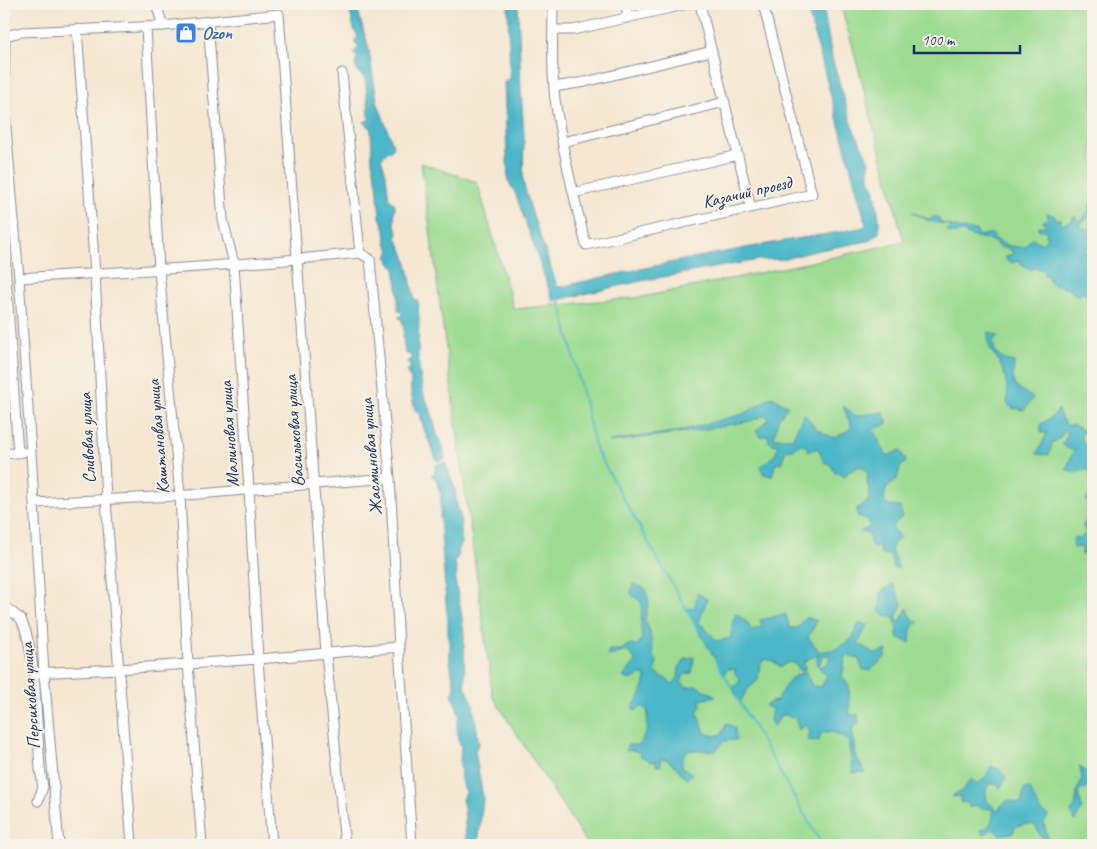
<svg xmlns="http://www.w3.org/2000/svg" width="1097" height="849" font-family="Caveat,sans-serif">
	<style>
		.green { fill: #9cdb91; stroke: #5c8578 }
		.water { fill: #4cb7c8; stroke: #347393 }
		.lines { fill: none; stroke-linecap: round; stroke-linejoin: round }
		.stream { stroke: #4cb7c8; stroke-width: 2 }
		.minor-casing { stroke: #888b98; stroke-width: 11 }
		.minor { stroke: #fff; stroke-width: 9 }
		.labels { text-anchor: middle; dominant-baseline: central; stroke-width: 4; stroke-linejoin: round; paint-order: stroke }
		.shop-label { font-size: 18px; font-weight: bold; fill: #366cbe; stroke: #f7f3e8; text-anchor: start }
		.street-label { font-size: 18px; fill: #1b2f5e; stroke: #f7f3e8 }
	</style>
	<rect width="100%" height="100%" fill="#f7f3e8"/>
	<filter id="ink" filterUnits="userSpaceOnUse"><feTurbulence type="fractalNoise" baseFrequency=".02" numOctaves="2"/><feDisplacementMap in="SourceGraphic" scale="10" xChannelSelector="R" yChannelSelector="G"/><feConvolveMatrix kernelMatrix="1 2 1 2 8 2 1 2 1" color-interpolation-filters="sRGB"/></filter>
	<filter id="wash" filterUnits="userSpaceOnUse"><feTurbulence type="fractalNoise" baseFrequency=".0096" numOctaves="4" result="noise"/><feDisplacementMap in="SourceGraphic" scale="20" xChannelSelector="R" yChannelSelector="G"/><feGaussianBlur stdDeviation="1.12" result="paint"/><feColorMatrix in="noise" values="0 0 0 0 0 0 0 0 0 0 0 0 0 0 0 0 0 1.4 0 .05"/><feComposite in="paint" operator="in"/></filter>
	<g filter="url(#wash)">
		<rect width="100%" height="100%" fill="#f5e7d2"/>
		<!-- green -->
		<path class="green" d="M840,4H1093V845H588L493,697L421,163L477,182L514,309L642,297L769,271L904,242L852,44Z"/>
		<!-- water -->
		<path class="water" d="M348,4H356L368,46L377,101L394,147L381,158L386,174L389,199L395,204L394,222L398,234L396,238C408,255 410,279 414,299L417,300L419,305L418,308L419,319L418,357L420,375L424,396L430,408L437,434L443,446L445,459L437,461L425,432L419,413L415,410L411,392V380L407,372L411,366L408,364L407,361H411V355L405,353L403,338L404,329L402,320L398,317L402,316L401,311H398V295L395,267L389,262L387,257L390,250L386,243L385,230L380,217L377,183L372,162L371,128L364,122L369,120V111L365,78L359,73L355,66L357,57L353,53L359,47L354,41L358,37L354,29Z
			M508,4H518L521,90L524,136L523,182L531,210L557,286L560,287C631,270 702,256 773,243C803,237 834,234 864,227L866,224L806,4H820L824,11L832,58L853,128L869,161V179L875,191L879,219V233L868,241L815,251L784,259L758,260L641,281L553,301L515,192L508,181L504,82L510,79Z
			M1090,203L1093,205V216H1092L1079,224L1081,229H1090L1093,225V248L1091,246L1086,247L1085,252L1088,255L1084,259L1093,266V295H1092L1090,292L1084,294L1082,293L1078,296L1072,292L1070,288H1063L1058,284L1054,286L1049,282V277L1043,274L1045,272L1041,269L1033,268L1031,270L1023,265L1018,260L1014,263L1008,262L1005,258L1014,253L1006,247L1001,248C991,238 984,239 971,236C968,235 966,233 963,232C956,232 956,235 947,231L951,226L930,221L912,212L931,220L934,216L939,218L941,223L966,230H976L978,235L983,236L986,234H992C998,245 1014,248 1025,247L1032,238L1042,244L1047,237L1046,231L1038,229V227L1047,225L1043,221L1048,219L1047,213L1055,216L1056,220L1059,218L1062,224L1073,221V217H1077L1080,222L1089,210Z
			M989,332L998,336L993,343C995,356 1001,360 1014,362L1013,375L1014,385L1033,398L1024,410L1012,408L1007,403C1008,391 1007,380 1002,368C996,353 985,351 989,332Z
			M772,396L788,406L778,419L774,438H793L804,413L816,429L834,438L852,428L843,406L856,416L883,412L888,423L875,429L872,431L877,434L880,445L888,456L900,450L906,461L900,468L897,480L886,489L884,501L889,506L900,507L902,517L892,527L900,538L893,544L891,550L899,568H893L890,555L880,554V546L874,548L870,543L869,533L861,531L870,527L868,519L857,516V508L868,502L870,490L867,484L868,475L865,468L859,466L847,473L844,477L841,473H835L831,465L824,462L818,448L808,451L807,447L801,444L794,449L786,450L781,463L775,464L772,476L764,474L760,467L775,455L778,446L769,442L768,435L761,437L756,431L769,419L765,415L751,421L694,431L610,442L609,441L680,431L711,423L746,413Z
			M1058,409L1060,416L1066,425H1073L1085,431L1080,436L1085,446H1088L1093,451L1092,460L1093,478L1088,469L1075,473L1066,469L1074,451L1067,448L1062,444L1068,434L1065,430L1059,439L1052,443L1049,455L1037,454L1047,433H1041V424L1057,413Z
			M445,462L455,489L456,501L460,515L462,544L457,550L459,555L455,561L457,574L455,580L462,617L464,635L465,686L473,704L479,744L475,750L483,798L478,845H466L464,807L462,799L465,793L461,780L460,761L461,746L458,740L457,726L459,715L456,705L454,701L452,693L455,690L450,662V642L448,634V620L446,604L440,517L441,495L438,487L437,480L431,475L435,473V466L438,464Z
			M1093,492V541H1089L1091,552L1082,555V547L1073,548L1074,537L1080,539L1086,533L1083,526L1088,517L1092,506L1085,500Z
			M633,584L645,588L649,603L646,612L645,621L650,631L653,656L657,661L655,672L673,684L678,678L679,668L685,659L694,657L692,673L685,674L681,682L687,687L697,686L716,696L700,700L701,706L697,712L705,733L715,736L722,734L727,723L735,728L736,740L723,741L716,751L690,750L682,757V767L692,774L686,779L676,767L666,759H660L661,766H656V761L650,762L648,759L640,756V753L634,750L626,751L627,745H639L648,729L647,725L648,711L642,706L635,711L632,707C640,698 645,688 646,676L641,675L629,680L623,677L636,661L628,651L608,656L609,650H621L628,645H638L642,638C640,627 642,615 642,603L631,594Z
			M893,584L902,604L896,618L900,622L907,608L912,619L919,622L911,628L910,643L897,637V628L894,618L880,613L881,592Z
			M697,593L707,599L699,622L717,641L731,638L732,623L736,614L746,621L752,630L762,627L760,620L786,614L790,628H798L806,617L817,621L808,637L820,652L836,649L852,639L859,623L868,625L858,643L876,654L887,650L885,657L871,670H863L859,659L846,656L842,677L849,686L850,715H858L859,723L852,728L855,755L865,772L853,773L848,740L833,732H822L818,741L808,740L810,730L805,725L799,730L795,718L782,714L774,726L770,721L772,709L765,706L771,702L778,701V697L790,679L805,671L812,686L821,687L827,676L819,668L828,663L830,655L822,656L819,666L816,664L818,655L804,661L805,669L800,671L796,664L788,662L781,667L773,661L765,659L760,665L758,680L746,691L740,703L732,687L738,684L740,679L735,674V669H728L724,674L686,609L695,607Z
			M991,766L999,769L1006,777L1000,788L996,784H988L986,791L987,801L997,810L1008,800L1021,804L1024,789L1030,788C1034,799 1038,809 1048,816L1044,823L1048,838L1041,837L1035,825L1026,824L1015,827L1013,833L1000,835L993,829L983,835L981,830C991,827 995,818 992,809L982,808L975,805L969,808L968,803L961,802V796L953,797L954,794L961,792L971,779L978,785L987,775Z
			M1079,766L1086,772L1093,773V782L1088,781L1086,788L1078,792L1082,808L1075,821L1071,811L1075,808L1077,791L1081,783L1082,775Z"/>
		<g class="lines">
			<!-- stream -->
			<path class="stream" d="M559,297L596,450L705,642
				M715,659L734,691
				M736,696L822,845"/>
		</g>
	</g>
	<g filter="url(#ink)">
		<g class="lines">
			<!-- minor casing -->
			<g class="minor-casing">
				<path id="minor" d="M156,4L163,26
					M553,4C553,35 551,68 555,99C562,149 574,197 586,245L812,194L763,4
					M626,4L628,18
					M700,4L751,208
					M208,21L223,220L234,264L249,489L258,659L272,845
					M146,27L159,270L180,495L188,663L202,845
					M77,29L95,273L106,500L132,845
					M553,30H573L688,4
					M342,73L360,253
					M554,87L585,82L712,51
					M563,142L725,102
					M573,193L738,155
					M4,247L18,453
					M360,253L370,259L390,478L399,647L412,845
					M19,278C133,271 247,265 360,253
					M4,454L23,452
					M34,503L176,496L314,484L390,478
					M4,606L21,619L26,632L29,644L34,673L40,769L43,787L38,801
					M34,673L119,669L258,659L399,647
					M59,845L44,673L31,452L19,278L4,105L5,36L21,32L163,26L279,14L326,653L345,845"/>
			</g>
			<!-- minor -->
			<use href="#minor" class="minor"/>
		</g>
	</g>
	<!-- icons -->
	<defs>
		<g id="shop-square" transform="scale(1.125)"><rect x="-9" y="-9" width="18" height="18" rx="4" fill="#3f7fe0" stroke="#f7f3e8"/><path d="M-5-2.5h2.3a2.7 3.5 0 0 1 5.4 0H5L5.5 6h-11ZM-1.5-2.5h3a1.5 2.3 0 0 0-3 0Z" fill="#fff"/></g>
	</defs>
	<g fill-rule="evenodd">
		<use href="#shop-square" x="186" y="33"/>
	</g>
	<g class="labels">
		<!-- shop labels -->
		<g class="shop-label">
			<text x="202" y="33">Ozon</text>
		</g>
		<!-- street labels -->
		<g class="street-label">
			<text transform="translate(747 192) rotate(-13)">Казачий проезд</text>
			<text transform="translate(294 431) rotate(-94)">Васильковая улица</text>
			<text transform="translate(229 434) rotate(-94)">Малиновая улица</text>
			<text transform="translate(158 437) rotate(-95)">Каштановая улица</text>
			<text transform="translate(87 438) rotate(-93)">Сливовая улица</text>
			<text transform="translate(371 457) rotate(-95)">Жасминовая улица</text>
			<text transform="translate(30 696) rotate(-94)">Персиковая улица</text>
		</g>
	</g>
	<!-- margin -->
	<rect width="1097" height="849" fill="none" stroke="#f7f3e8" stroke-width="20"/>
	<!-- scale -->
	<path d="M914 45v8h106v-8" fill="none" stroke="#1b2f5e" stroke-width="2.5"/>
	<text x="922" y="45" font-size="15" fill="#1b2f5e" stroke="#f7f3e8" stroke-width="4" paint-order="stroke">100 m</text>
</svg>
